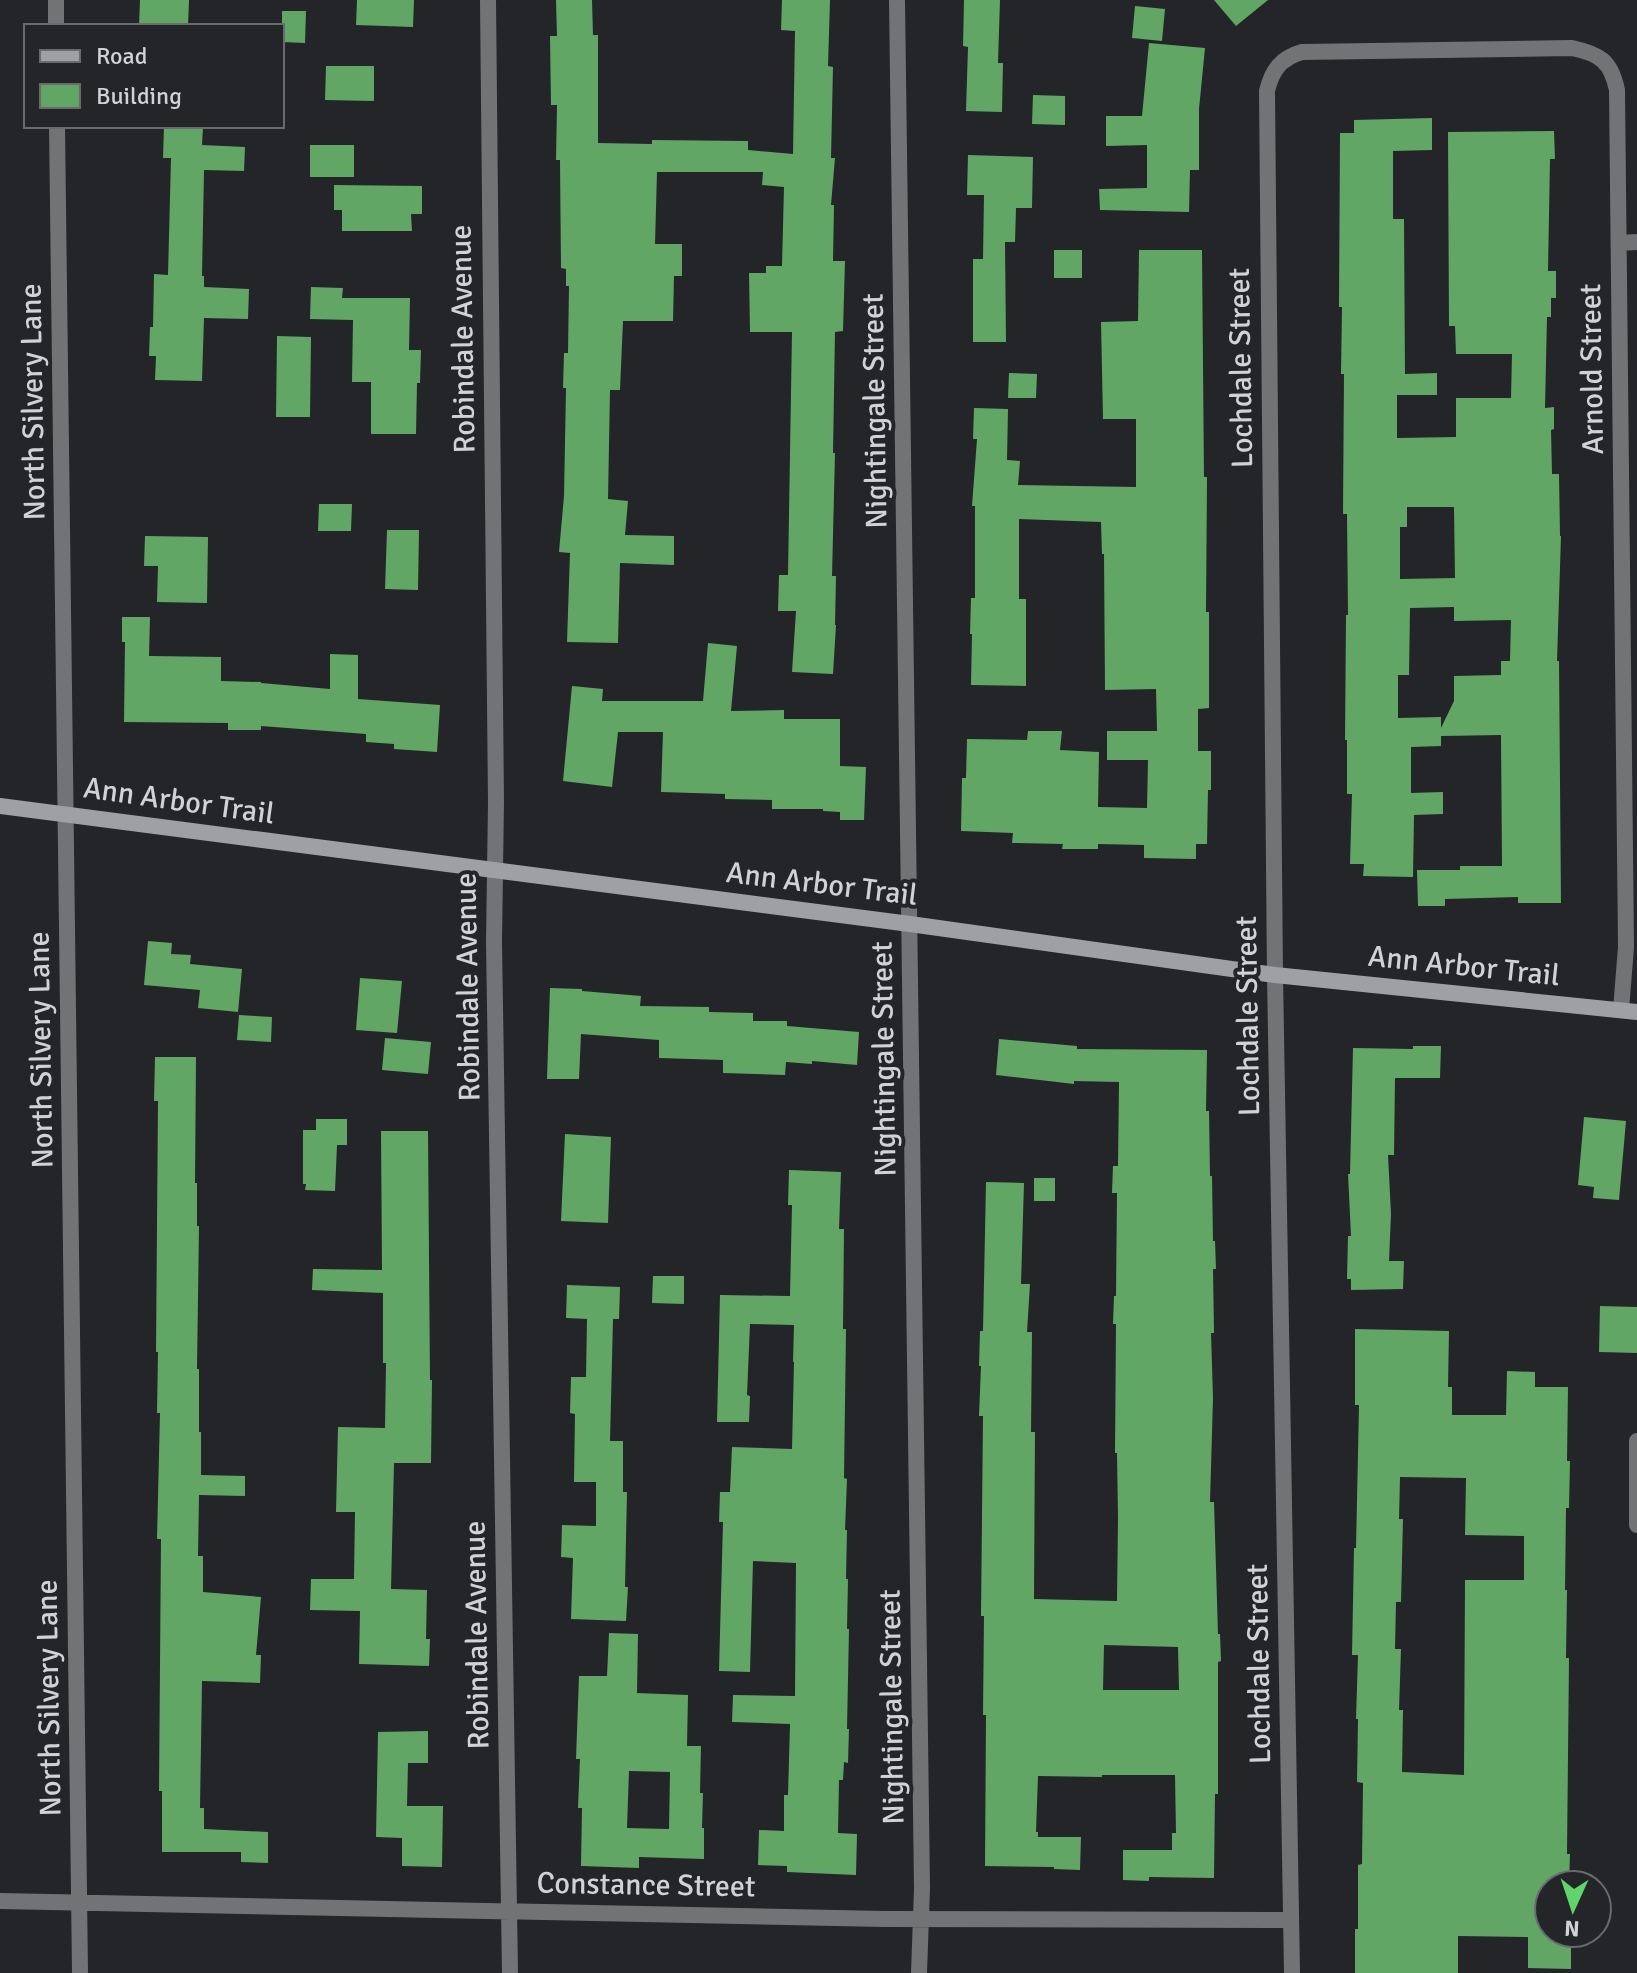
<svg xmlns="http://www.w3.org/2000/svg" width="1637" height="1973" font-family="Signika,sans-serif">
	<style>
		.building { fill: #61a665; fill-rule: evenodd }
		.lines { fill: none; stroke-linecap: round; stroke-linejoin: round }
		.street { stroke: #727375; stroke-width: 16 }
		.secondary { stroke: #9fa0a3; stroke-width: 16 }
		.labels { text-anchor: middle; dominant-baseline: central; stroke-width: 8; stroke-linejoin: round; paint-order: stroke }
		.street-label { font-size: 30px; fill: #d1d2d5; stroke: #242529 }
	</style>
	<rect width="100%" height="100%" fill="#242529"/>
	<!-- building -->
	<path class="building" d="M140,0H189L188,26H139Z
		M357,0H414L413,27L356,25Z
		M556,0H592L593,35H598V143L652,144V140L748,141V150L793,154L795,31L781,30L782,0H830L828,66L833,67L831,158H835L831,205H834L833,261H845L843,331L835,332L833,453H835L832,576H836L835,625H836L833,674L792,672L796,611H778L779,575H788L792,332H750L749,273H766V266H782L784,187L762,185L763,172H657L655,244H682V276H674L673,321H623L620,390H610L608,499L628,501L625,535L674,536V565L620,563L618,643L567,642L570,553L559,552L564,496L566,388H563L564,353H568L569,286H566V269L561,268L560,160H556L557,105H551L550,36H557Z
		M964,0H1000L998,63H1003L1002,112L966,111L968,47L963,46Z
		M1214,0H1268L1236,26Z
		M1135,6L1165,9L1162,41L1132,38Z
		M282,11H306L305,43L282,42Z
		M1149,43L1205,48L1199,109V170H1190L1189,212L1100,210L1099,189L1147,188V145L1106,146V116H1142Z
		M326,66H374V101L325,100Z
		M1033,95L1065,96V125L1032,124Z
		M1432,118V150L1393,151V219H1404L1405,374L1437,373V395H1397V438L1456,437V398H1511L1512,354H1456L1455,326H1449L1448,132L1554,131L1555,159H1550L1548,271H1556V298H1551V317H1547L1545,408L1554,407V429L1551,430L1552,474H1559L1560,536H1561L1557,661H1559L1561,903H1518V897L1445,899V906H1418L1417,870H1460V866H1502L1501,735L1441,736V746L1411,747V793L1443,792V814L1414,815L1413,877L1363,876L1364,864H1350L1352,794H1347V740H1345L1346,615H1348L1347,514H1343L1344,374H1341L1342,307H1339L1340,133H1354V120ZM1407,507H1454L1455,578L1400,579V527H1407ZM1454,607V621L1511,620L1510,661H1501V675L1454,676V701L1441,728V717L1398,718V675H1409L1410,608Z
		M164,126L203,127L202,145L245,147L244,171L204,170L202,276H204V287L249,289L248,319L204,318L202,381L155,380L156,356H149L150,327H153L154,274L168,275L171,158H163Z
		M310,145H354V177H310Z
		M968,155L1033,157L1032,208H1016L1015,242H1005L1006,342H973V259H983L984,195H967Z
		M334,185L422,186V214H411L412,231H342V210H334Z
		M1054,250H1082V278H1054Z
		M1139,250H1202L1204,477H1207L1206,612H1209V708L1198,709V751H1211V790H1208L1207,844H1196V859L1144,858V845L1098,844V849H1062L1063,844L1012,843L1013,833L961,831L962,778H966L967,739L1027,740L1028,731H1062L1060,750L1099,752L1098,807L1147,808L1148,760H1107V731H1157L1156,689L1105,690L1104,554H1102L1101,522L1019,519V599H1026V686L971,685L972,634H970L971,598H975V506H972L977,439H973L974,408L1008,409L1007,460L1020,461L1018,485L1136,487V419H1103L1101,322L1138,321Z
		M311,287L343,288L342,298H410L409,350H421L420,383H417L416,434H371V382H352L353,320L310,319Z
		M277,336L311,337L310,417H276Z
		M1009,373L1037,374L1036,398H1008Z
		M319,504H352L351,531H318Z
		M387,530H419L418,590L385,589Z
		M145,536L208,537L207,603L157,602L158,566H144Z
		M122,617H150L149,656L221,657V681L261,682V683L330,689V654L358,655V699L440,705L437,752L394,749V744L366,742V734L261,726V730H228V723L124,722L125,642H122Z
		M708,643L737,646L731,711L784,710V719H840V766L866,767L864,820H840V812L823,811V809H772V800L725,799V794L661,792L663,732H618L612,787L563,781L572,686L603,689L602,701H703Z
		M148,941L172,943L171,954L191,955L190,964L242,969L238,1012L198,1008L200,990L144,985Z
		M360,978L402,981L397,1033L356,1030Z
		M550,988L582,989V991L641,996L640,1006L709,1007V1012L753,1013V1021H787V1026L859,1032L857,1065L812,1061V1064L786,1062L785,1075L723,1073V1060L659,1058V1040L581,1034L579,1079H547Z
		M239,1015L272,1017L271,1042L237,1040Z
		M385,1038L431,1042L428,1074L382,1070Z
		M999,1039L1077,1046V1049L1207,1050L1206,1111H1209L1210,1176H1212L1213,1241H1215L1216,1269H1213L1214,1333H1211L1213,1398L1210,1502H1214L1218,1634H1220L1221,1661L1218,1662V1794H1215L1214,1878L1149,1877V1881L1123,1880V1850H1172V1833H1176L1175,1775H1102V1777L1038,1776L1036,1832H1038V1837H1081L1080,1870L1054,1869V1867L985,1866L986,1715H983L984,1616H981L983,1416H979L981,1366H979L980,1331H983L986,1182L1024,1183L1021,1284H1030L1027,1332H1032L1031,1432H1035L1034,1599L1117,1601L1118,1518L1117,1453H1115L1116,1324H1113L1114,1296H1116L1117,1193H1112L1113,1166H1118L1119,1082L1074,1081V1084L996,1075ZM1104,1645L1178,1647L1179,1690H1103Z
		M1413,1046H1441L1440,1078H1395L1394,1155H1388L1391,1214L1389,1261H1404L1403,1289L1351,1290V1279H1347L1348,1236H1351L1348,1174H1350L1353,1048L1413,1049Z
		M155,1057H196L195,1183H197V1226H199L197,1369H199V1432H201V1475L245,1476V1496L199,1495L198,1556H203V1592L261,1597L256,1655H261L260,1683L202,1681L200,1808H204V1829L268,1832V1863L241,1862V1852H162V1791H159L161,1539H157L160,1413H157L158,1352H156L158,1101H154Z
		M1584,1117L1626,1121L1619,1200L1593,1198L1594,1187L1578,1185Z
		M316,1119H347V1145H337L335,1191L305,1190L306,1184H303V1130H316Z
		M381,1131H428L430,1380H432L431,1463H394L391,1589L427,1590L426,1639H430L429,1666L359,1664L360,1611L310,1610L311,1579H354L355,1512H336L338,1427L385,1428L386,1363H383V1293L312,1290L313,1269L382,1270Z
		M565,1134L611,1137L608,1223L561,1221Z
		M789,1170L841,1172L839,1229H844L843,1329H846L844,1478L847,1479L845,1530H847L846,1579H848L847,1629H849L847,1729H849L848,1763L844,1762L843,1780H839L838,1833L857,1834L856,1875L787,1872V1866L758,1865L759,1830L784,1831V1795H788L790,1724L732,1722L733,1695L795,1696L796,1563L753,1561L750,1672L719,1671L723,1522H719L720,1492H730L732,1447L792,1449L794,1362H793L794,1325L750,1324L747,1395L750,1396L749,1422H717L720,1295L790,1296L792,1205H788Z
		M1034,1178H1055V1201H1034Z
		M653,1276H684V1304L652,1303Z
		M567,1285L620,1287L619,1319H613L610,1441H623V1492H627L625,1587H628L626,1621L571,1619L573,1558L561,1557L562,1525L596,1526V1482H574L575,1414L570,1413L571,1377H586L587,1319L566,1318Z
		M1600,1306L1637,1307V1353L1599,1352Z
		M1355,1329L1449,1331L1448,1387H1452V1415H1506L1507,1371L1535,1372V1387H1568L1567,1461H1570L1569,1508H1566L1565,1590H1567L1566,1658H1569L1567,1854H1570L1569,1885H1549V1933H1571V1969L1528,1968V1937L1458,1936V1973H1355V1929H1358V1865L1362,1864L1363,1783L1357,1782L1358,1719H1356L1358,1655H1352L1354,1548H1356L1359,1405H1355ZM1400,1477L1466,1478L1465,1535L1524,1536V1580H1465L1464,1775L1402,1772L1403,1710H1399L1401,1649H1395L1396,1602H1401L1403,1519H1399Z
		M609,1633L638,1634L637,1693L688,1695L687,1746H701L700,1793H703L702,1828H704V1859L639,1857V1868L581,1866L582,1808H578L580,1759H576L579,1676H607ZM629,1771L670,1772L669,1829L627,1828Z
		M428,1731V1763H408L407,1806H443L442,1867L402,1866V1838L376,1837L378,1732Z"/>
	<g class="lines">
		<!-- street -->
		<path class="street" d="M56,0V26
			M488,0L496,802L494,942L510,1973
			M897,0L922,1888L919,1973
			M57,126L80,1973
			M1619,243L1637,242
			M1637,1441V1525
			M0,1901L884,1919L1291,1920
			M1292,1973L1275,975L1267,91C1272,70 1281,58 1302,52L1572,48C1600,54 1611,61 1617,90L1626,947L1621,1010"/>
		<!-- secondary -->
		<path class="secondary" d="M0,806L910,924L1275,975L1637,1012"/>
	</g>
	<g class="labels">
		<!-- street labels -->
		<g class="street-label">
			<text transform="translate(463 339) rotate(-91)">Robindale Avenue</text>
			<text transform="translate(1241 368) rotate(-91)">Lochdale Street</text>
			<text transform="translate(1592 369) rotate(-91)">Arnold Street</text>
			<text transform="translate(33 402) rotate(-91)">North Silvery Lane</text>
			<text transform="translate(875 411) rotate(-91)">Nightingale Street</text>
			<text transform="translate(179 801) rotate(8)">Ann Arbor Trail</text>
			<text transform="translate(822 884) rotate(7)">Ann Arbor Trail</text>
			<text transform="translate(1464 966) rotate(6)">Ann Arbor Trail</text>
			<text transform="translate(468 987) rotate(-91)">Robindale Avenue</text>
			<text transform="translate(1248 1016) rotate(-91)">Lochdale Street</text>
			<text transform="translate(41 1050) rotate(-91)">North Silvery Lane</text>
			<text transform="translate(884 1059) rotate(-91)">Nightingale Street</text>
			<text transform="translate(477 1635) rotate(-91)">Robindale Avenue</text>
			<text transform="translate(1259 1664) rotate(-91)">Lochdale Street</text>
			<text transform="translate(49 1698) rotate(-91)">North Silvery Lane</text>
			<text transform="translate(892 1707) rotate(-91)">Nightingale Street</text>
			<text transform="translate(646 1885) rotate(1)">Constance Street</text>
		</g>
	</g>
	<!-- legend -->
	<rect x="24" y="24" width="260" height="104" fill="#242529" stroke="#696a6e" stroke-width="2"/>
	<rect x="40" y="50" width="40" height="12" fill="#9fa0a3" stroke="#696a6e" stroke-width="2"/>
	<text x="96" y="64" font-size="24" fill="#d1d2d5">Road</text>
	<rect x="40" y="84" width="40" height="24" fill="#61a665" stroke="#696a6e" stroke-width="2"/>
	<text x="96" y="104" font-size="24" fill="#d1d2d5">Building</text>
	<!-- north arrow -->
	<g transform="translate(1573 1909) rotate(183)"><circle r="38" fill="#242529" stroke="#696a6e" stroke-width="2"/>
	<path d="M0-6L14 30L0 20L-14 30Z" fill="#5fd56b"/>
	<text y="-12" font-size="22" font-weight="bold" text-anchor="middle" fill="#d1d2d5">N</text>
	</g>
</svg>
